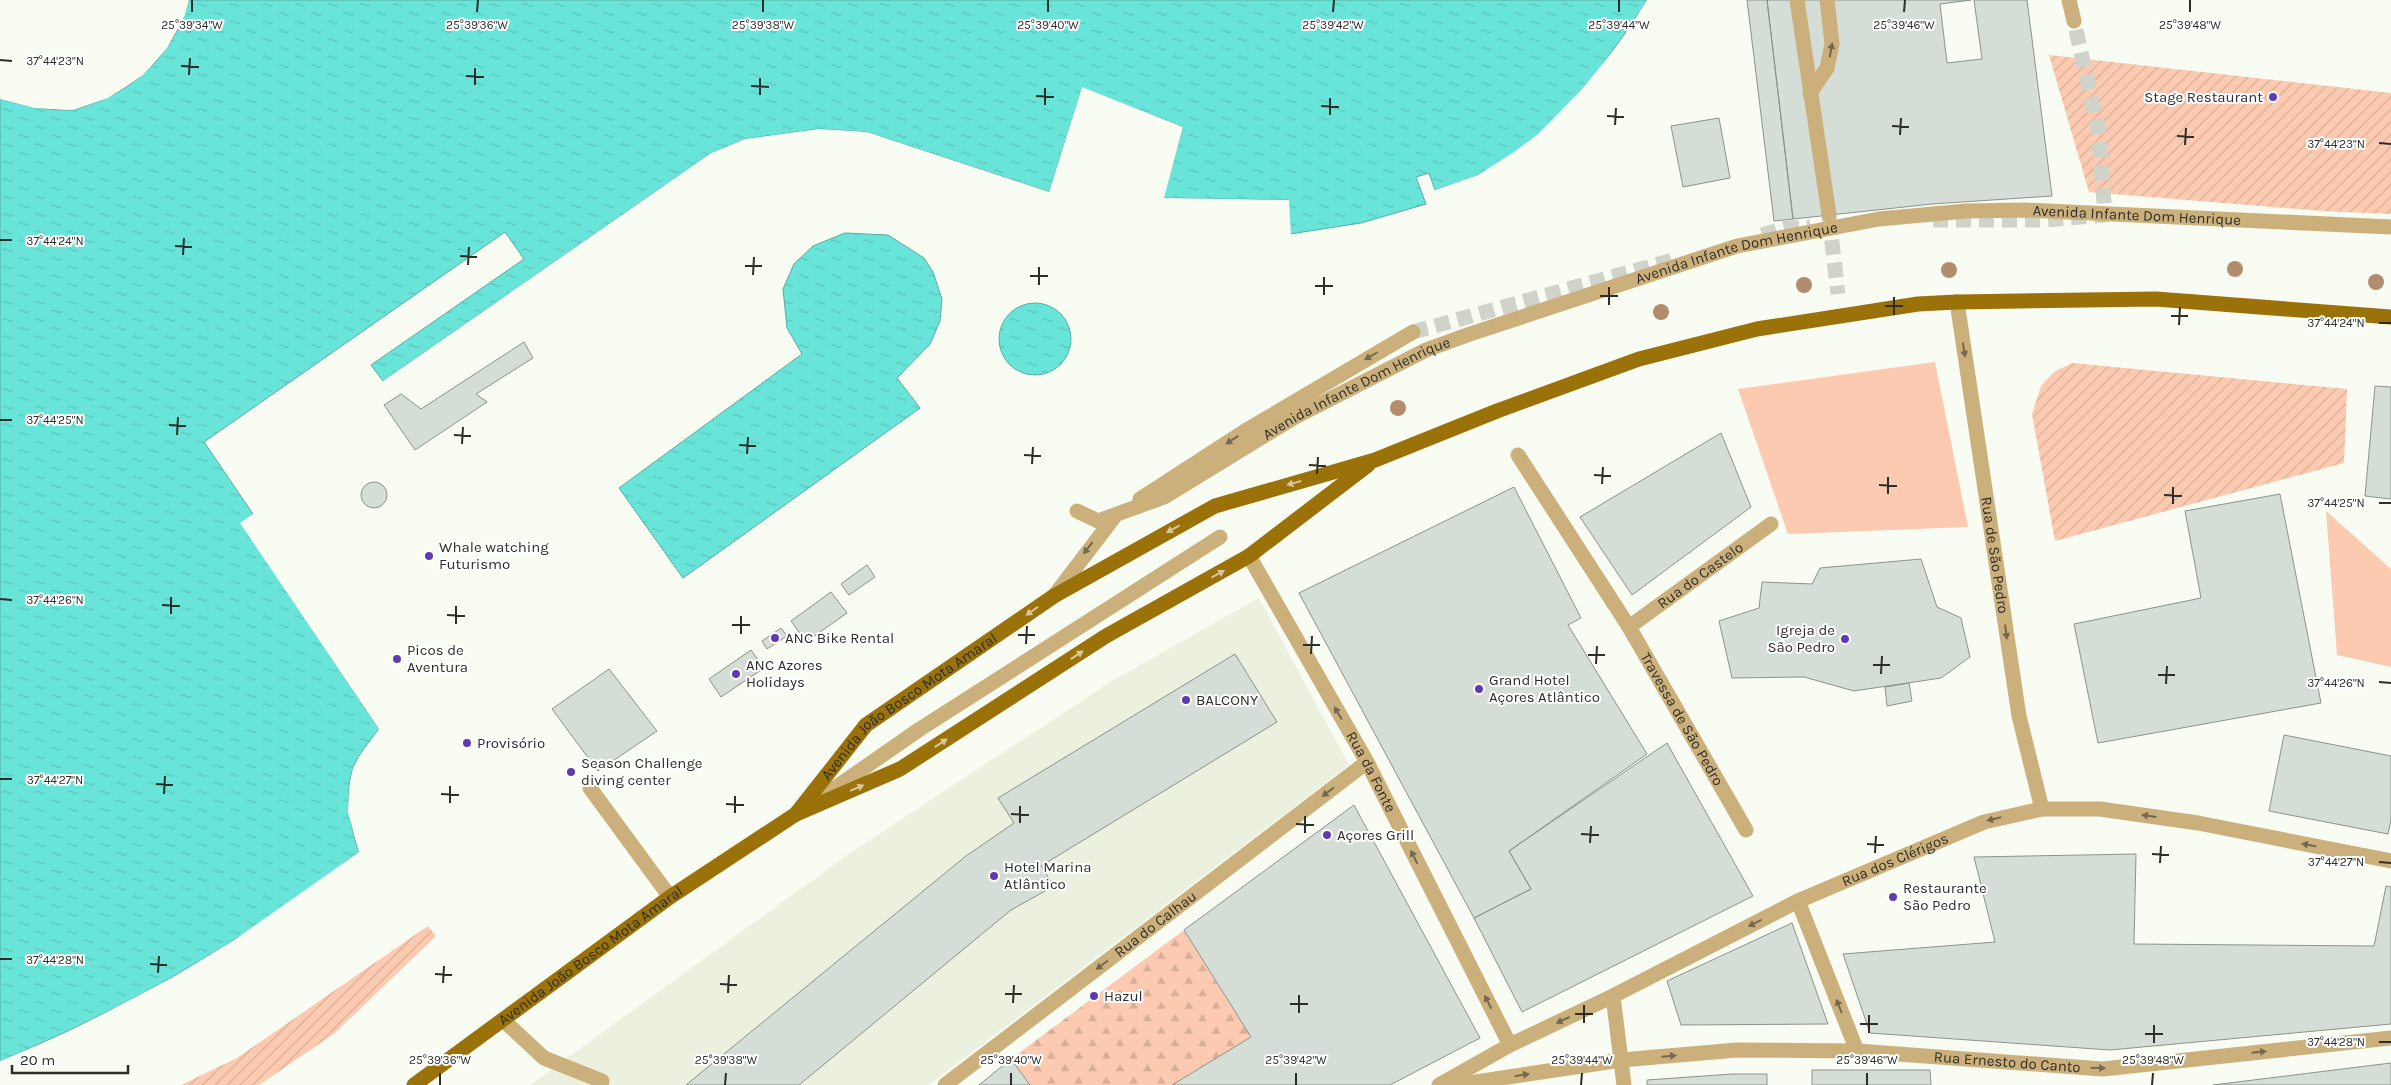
<svg xmlns="http://www.w3.org/2000/svg" width="2391" height="1085" font-family="Karla,sans-serif">
	<style>
		.built { fill: #ebf0df }
		.green { fill: #fccab1 }
		.forest { fill: url(#forest-firs) }
		.garden { fill: url(#garden-furrows) }
		.water { fill: url(#water-ripples); stroke: #57ada4 }
		.pier { fill: #f9fcf2 }
		.building { fill: #d4ddd6; stroke: #8b938d }
		.lines { fill: none; stroke-linecap: round; stroke-linejoin: round }
		.minor-tunnel { stroke: #d0d3ca; stroke-width: 15; stroke-dasharray: 15 8; stroke-linecap: butt }
		.minor { stroke: #ccb07b; stroke-width: 15 }
		.major { stroke: #9b720a; stroke-width: 15 }
		.tree { fill: #b28c6d }
		.oneway { fill: #75684e }
		.oneway2 { fill: #d7c79d }
		.ticks { fill: none; stroke: #2d2e2a; stroke-width: 2 }
		.poi-dot { fill: #603ab2; stroke: #fff; stroke-width: 2 }
		.labels { text-anchor: middle; dominant-baseline: central; stroke-width: 4; stroke-linejoin: round; paint-order: stroke }
		.poi-label { font-size: 15px; fill: #2d2e2a; stroke: #fff; text-anchor: start }
		.street-label { font-size: 15px; fill: #2d2e2a; stroke: #fff }
		.ticks-label { font-size: 12px; text-anchor: middle; fill: #2d2e2a; stroke: #fff; stroke-width: 4; stroke-linejoin: round; paint-order: stroke }
	</style>
	<defs>
		<pattern id="forest-firs" width="22" height="20" patternUnits="userSpaceOnUse" patternTransform="scale(1.25)"><rect width="22" height="20" fill="#fccab1"/><path d="M5 1l3.5 6h-7zM16 11l3.5 6h-7z" fill="#d8ae98"/></pattern>
		<pattern id="garden-furrows" width="10" height="10" patternUnits="userSpaceOnUse" patternTransform="scale(1.25)"><rect width="10" height="10" fill="#fccab1"/><path d="M-1 1l2-2M0 10L10 0M9 11l2-2" fill="none" stroke="#d8ae98"/></pattern>
		<pattern id="water-ripples" width="26" height="14" patternUnits="userSpaceOnUse" patternTransform="scale(1.25)"><rect width="26" height="14" fill="#69e4d9"/><path d="M2 4q2-2 4 0t4 0M15 11q2-2 4 0t4 0" fill="none" stroke="#5bc4ba"/></pattern>
	</defs>
	<rect width="100%" height="100%" fill="#f9fcf2"/>
	<!-- built -->
	<path class="built" d="M1259,598L1349,765L929,1085H530L846,856L1110,682Z"/>
	<!-- green -->
	<path class="green" d="M1935,362L1968,527L1788,534L1738,389Z
		M2326,511L2391,569V667L2337,655Z"/>
	<!-- forest -->
	<path class="forest" d="M1184,930L1251,1037L1172,1085H1030L1011,1059Z"/>
	<!-- garden -->
	<path class="garden" d="M2049,55L2391,93V214L2322,211L2089,192Z
		M2072,363L2347,389L2344,463L2055,541L2032,414L2041,386L2054,372Z
		M428,926L436,936L335,1033L259,1085H181L237,1058Z"/>
	<!-- water -->
	<path class="water" d="M189,0H1647C1604,67 1551,138 1478,175C1465,181 1449,185 1435,190L1429,173L1416,177L1426,204L1361,223L1290,234L1288,200L1163,198L1183,127L1082,88L1049,192L867,132L819,129L745,139L711,153L383,381L371,365L524,259L505,232L204,442L253,514L241,523L379,729C370,741 358,754 353,768C344,796 350,826 359,852C317,882 276,914 232,941C158,988 81,1027 0,1061V99C24,105 47,111 72,110C79,109 87,105 94,103C140,87 177,47 189,0Z
		M845,233L888,235L924,258L933,272L942,299L940,321L930,344L897,378L920,408L683,578L619,488L802,354L787,328L783,289L794,264L813,246Z
		M999 339a36 36 0 1 1 72 0a36 36 0 1 1-72 0Z"/>
	<!-- pier -->
	<path class="pier" d="M186,0H189L185,15L167,48L143,75L108,98L73,110L35,108L0,99V96L35,106L73,107L107,96L141,73L165,46L182,14Z
		M1647,0L1649,1L1623,42L1583,91L1539,135L1515,154L1479,177L1436,193L1435,190L1478,175L1514,152L1538,134L1582,89L1621,41Z
		M1082,87L1183,127L1164,198L1289,200L1291,236L1288,234L1286,203L1162,200L1180,128L1083,91L1049,194L867,134L819,131L778,136L746,141L712,156L384,383L383,381L711,153L745,139L819,129L867,132L1049,192Z
		M253,514L254,516L244,523L381,729L356,769L352,789L351,812L362,853L235,942L178,977L63,1037L0,1063V1061L62,1035L107,1012L177,975L234,940L359,852L348,812L349,789L353,768L379,729L240,523Z"/>
	<!-- building -->
	<path class="building" d="M1747,0H1767L1793,219L1774,221Z
		M1767,0H1971L1940,4L1947,63L1982,59L1974,0H2027L2052,196L1932,204L1793,219Z
		M1719,118L1730,178L1683,187L1671,126Z
		M524,342L533,358L476,394L487,402L415,450L384,405L401,394L421,409Z
		M2375,386L2391,387V499L2365,496Z
		M1721,433L1751,507L1632,595L1580,517Z
		M361 495a13 13 0 1 1 26 0a13 13 0 1 1-26 0Z
		M1514,487L1581,618L1568,625L1647,754L1509,851L1531,889L1474,918L1299,593Z
		M2280,494L2321,703L2098,743L2074,624L2201,598L2185,511Z
		M1921,559L1937,607L1961,618L1970,657L1941,678L1854,691L1804,677L1732,678L1719,621L1759,608L1762,582L1812,584L1820,568Z
		M867,565L875,577L849,595L841,584Z
		M831,592L847,613L806,642L791,621Z
		M781,628L787,636L767,649L762,641Z
		M751,650L764,668L721,697L709,679Z
		M1235,654L1277,722L1041,866L1054,886L1011,910L799,1085H686L966,856L1014,823L998,798Z
		M609,669L657,731L598,771L552,709Z
		M1909,683L1912,701L1887,706L1885,687Z
		M2284,735L2391,756V820L2388,834L2269,811Z
		M1667,743L1753,896L1522,1012L1474,918L1531,889L1509,851Z
		M1354,805L1480,1038L1390,1085H1172L1251,1037L1184,930Z
		M2136,854L2134,944L2374,946L2386,886L2391,887V1024L2110,1050L1870,1033L1843,954L1995,942L1974,857Z
		M1792,923L1828,1024L1681,1025L1667,981Z
		M1011,1059L1030,1085H979Z
		M2391,1063V1085H2213Z
		M1812,1070H1930L1931,1085H1812Z
		M1732,1074H1767V1085H1647V1080Z"/>
	<g class="lines">
		<!-- minor-tunnel -->
		<path class="minor-tunnel" d="M1829,217L1838,294
			M1933,220H2044L2105,215L2098,129L2074,21
			M1762,235L1786,228L1810,227
			M1413,332L1677,259"/>
		<!-- minor -->
		<g class="minor">
			<path d="M1797,0L1829,215"/>
			<path d="M2069,0L2074,21"/>
			<path d="M1810,93L1827,68L1832,44L1827,0"/>
			<path id="s1" d="M1957,302L2019,716L2042,809"/>
			<path id="s2" d="M1518,455L1629,627L1746,830"/>
			<path d="M1140,499L1245,431L1413,332"/>
			<path id="s3" d="M1077,511L1098,521L1164,497L1295,417L1426,350L1470,334L1737,246L1879,219L1966,211L2025,210L2391,227"/>
			<path id="s4" d="M1249,556L1367,762L1510,1045"/>
			<path d="M1054,596L1115,516"/>
			<path id="s5" d="M1629,627L1771,524"/>
			<path d="M590,788L670,897"/>
			<path d="M812,804L920,729L1220,537"/>
			<path d="M1798,901L1857,1051"/>
			<path d="M1613,996L1624,1085"/>
			<path d="M503,1020L544,1058L602,1081"/>
			<path id="s6" d="M945,1085L1367,762"/>
			<path id="s7" d="M1439,1085L1510,1045L1613,996L1798,901L1984,822L2042,809H2100L2198,823L2391,861"/>
			<path id="s8" d="M1456,1085L1621,1060L1737,1050L1857,1051L2103,1069L2391,1038"/>
		</g>
		<!-- major -->
		<g class="major">
			<path id="s9" d="M796,814L866,725L1054,596L1215,506L1375,460L1497,411L1639,359L1757,329L1918,304L1957,302L2156,299L2391,317"/>
			<path id="s10" d="M414,1085L670,897L796,814L900,769L1106,636L1249,556L1368,465"/>
		</g>
	</g>
	<!-- trees -->
	<g class="tree">
		<circle cx="2235" cy="269" r="8"/>
		<circle cx="1949" cy="270" r="8"/>
		<circle cx="2376" cy="282" r="8"/>
		<circle cx="1804" cy="285" r="8"/>
		<circle cx="1661" cy="312" r="8"/>
		<circle cx="1398" cy="408" r="8"/>
	</g>
	<!-- one-way arrows -->
	<defs><path id="oneway-solid" d="M-6-.8H1V-3.2L6.5 0L1 3.2V.8H-6Z" transform="scale(1.25)"/></defs>
	<g class="oneway">
		<use href="#oneway-solid" transform="translate(1831 50) rotate(-80)"/>
		<use href="#oneway-solid" transform="translate(1964 350) rotate(81)"/>
		<use href="#oneway-solid" transform="translate(1371 356) rotate(150)"/>
		<use href="#oneway-solid" transform="translate(1232 440) rotate(147)"/>
		<use href="#oneway-solid" transform="translate(1088 548) rotate(128)"/>
		<use href="#oneway-solid" transform="translate(2006 632) rotate(82)"/>
		<use href="#oneway-solid" transform="translate(1338 713) rotate(-120)"/>
		<use href="#oneway-solid" transform="translate(1328 792) rotate(143)"/>
		<use href="#oneway-solid" transform="translate(2149 816) rotate(-172)"/>
		<use href="#oneway-solid" transform="translate(1994 819) rotate(167)"/>
		<use href="#oneway-solid" transform="translate(2309 845) rotate(-169)"/>
		<use href="#oneway-solid" transform="translate(1414 857) rotate(-117)"/>
		<use href="#oneway-solid" transform="translate(1755 923) rotate(153)"/>
		<use href="#oneway-solid" transform="translate(1102 965) rotate(143)"/>
		<use href="#oneway-solid" transform="translate(1488 1002) rotate(-117)"/>
		<use href="#oneway-solid" transform="translate(1839 1006) rotate(-111)"/>
		<use href="#oneway-solid" transform="translate(1563 1020) rotate(155)"/>
		<use href="#oneway-solid" transform="translate(2259 1052) rotate(-6)"/>
		<use href="#oneway-solid" transform="translate(1669 1056) rotate(-5)"/>
		<use href="#oneway-solid" transform="translate(2098 1068) rotate(2)"/>
		<use href="#oneway-solid" transform="translate(1522 1075) rotate(-9)"/>
	</g>
	<g class="oneway2">
		<use href="#oneway-solid" transform="translate(1294 483) rotate(164)"/>
		<use href="#oneway-solid" transform="translate(1173 529) rotate(151)"/>
		<use href="#oneway-solid" transform="translate(1218 574) rotate(-29)"/>
		<use href="#oneway-solid" transform="translate(1032 611) rotate(145)"/>
		<use href="#oneway-solid" transform="translate(1077 655) rotate(-33)"/>
		<use href="#oneway-solid" transform="translate(941 743) rotate(-33)"/>
		<use href="#oneway-solid" transform="translate(857 788) rotate(-23)"/>
	</g>
	<!-- ticks -->
	<path class="ticks" d="M192,12V0M477,12L478,0M763,12V0M1048,12V0M1333,12L1334,0M1619,12V0M1904,12L1905,0M2190,12V0M0,60L12,61M181,66L199,67M189,75L190,58M466,76L484,77M475,85V68M751,86L769,87M760,95V78M1036,96L1054,97M1045,105V88M1321,106L1339,107M1330,115V98M1607,116L1624,117M1615,125L1616,108M1892,126L1909,127M1900,135L1901,118M2177,136L2194,137M2379,143L2391,144M2185,145L2186,128M0,240H12M175,246L192,247M183,255L184,238M460,256L477,257M468,265L469,247M745,266H762M753,275L754,257M1030,276H1048M1039,285V267M1315,286H1333M1324,295V277M1600,296H1618M1609,305V287M1885,306H1903M1894,315V297M2171,316H2188M2379,323H2391M2179,325L2180,307M0,420H12M169,425L186,426M177,435L178,417M454,435L471,436M462,444L463,427M739,445L756,446M747,454L748,437M1024,455L1041,456M1032,464L1033,447M1309,465L1326,466M1317,474L1318,457M1594,475L1611,476M1602,484L1603,467M1879,485L1897,486M1888,494V477M2164,495L2182,496M2379,503H2391M2173,504V487M0,599L12,600M162,605L180,606M171,614V597M447,615L465,616M456,624V606M732,625H750M741,634V616M1018,635H1035M1026,644L1027,626M1303,645H1320M1311,654L1312,636M1588,655H1605M1596,664L1597,646M1873,665H1890M1881,674L1882,656M2158,675H2175M2379,682L2391,683M2166,684L2167,666M0,779H12M156,784L173,785M164,794L165,776M441,794L459,795M450,803V786M726,804L744,805M735,813V796M1011,814L1029,815M1020,823V806M1296,824L1314,825M1305,833V816M1581,834L1599,835M1590,843L1591,826M1867,844L1884,845M1875,853L1876,836M2152,854L2169,855M2379,862L2391,863M2160,863L2161,846M0,959H12M150,964L167,965M158,973L159,956M435,974L452,975M443,983L444,966M720,984L737,985M728,993L729,975M1005,994H1022M1013,1003L1014,985M1290,1004H1308M1299,1013V995M1575,1014H1593M1584,1023V1005M1860,1024H1878M1869,1033V1015M2145,1034H2163M2379,1042H2391M2154,1043V1025M440,1085V1073M725,1085L726,1073M1011,1085V1073M1296,1085V1073M1581,1085L1582,1073M1867,1085V1073M2152,1085L2153,1073"/>
	<!-- markers -->
	<g class="poi-dot">
		<circle cx="2273" cy="97" r="5"/>
		<circle cx="429" cy="556" r="5"/>
		<circle cx="775" cy="638" r="5"/>
		<circle cx="1845" cy="639" r="5"/>
		<circle cx="397" cy="659" r="5"/>
		<circle cx="736" cy="674" r="5"/>
		<circle cx="1479" cy="689" r="5"/>
		<circle cx="1186" cy="700" r="5"/>
		<circle cx="467" cy="743" r="5"/>
		<circle cx="571" cy="772" r="5"/>
		<circle cx="1327" cy="835" r="5"/>
		<circle cx="994" cy="876" r="5"/>
		<circle cx="1893" cy="897" r="5"/>
		<circle cx="1094" cy="996" r="5"/>
	</g>
	<g class="labels">
		<!-- poi labels -->
		<g class="poi-label">
			<text x="2263" y="97" text-anchor="end">Stage Restaurant</text>
			<text x="439" y="547">Whale watching<tspan x="439" dy="17">Futurismo</tspan></text>
			<text x="1835" y="630" text-anchor="end">Igreja de<tspan x="1835" dy="17">São Pedro</tspan></text>
			<text x="785" y="638">ANC Bike Rental</text>
			<text x="407" y="650">Picos de<tspan x="407" dy="17">Aventura</tspan></text>
			<text x="746" y="665">ANC Azores<tspan x="746" dy="17">Holidays</tspan></text>
			<text x="1489" y="680">Grand Hotel<tspan x="1489" dy="17">Açores Atlântico</tspan></text>
			<text x="1196" y="700">BALCONY</text>
			<text x="477" y="743">Provisório</text>
			<text x="581" y="763">Season Challenge<tspan x="581" dy="17">diving center</tspan></text>
			<text x="1337" y="835">Açores Grill</text>
			<text x="1004" y="867">Hotel Marina<tspan x="1004" dy="17">Atlântico</tspan></text>
			<text x="1903" y="888">Restaurante<tspan x="1903" dy="17">São Pedro</tspan></text>
			<text x="1104" y="996">Hazul</text>
		</g>
		<!-- street labels -->
		<g class="street-label">
			<text stroke="none"><textPath href="#s3" startOffset="1125">Avenida Infante Dom Henrique</textPath></text>
			<text stroke="none"><textPath href="#s3" startOffset="720">Avenida Infante Dom Henrique</textPath></text>
			<text stroke="none"><textPath href="#s3" startOffset="315">Avenida Infante Dom Henrique</textPath></text>
			<text stroke="none"><textPath href="#s1" startOffset="256">Rua de São Pedro</textPath></text>
			<text stroke="none"><textPath href="#s5" startOffset="88">Rua do Castelo</textPath></text>
			<text stroke="none"><textPath href="#s9" startOffset="158">Avenida João Bosco Mota Amaral</textPath></text>
			<text stroke="none"><textPath href="#s2" startOffset="311">Travessa de São Pedro</textPath></text>
			<text stroke="none"><textPath href="#s4" startOffset="248">Rua da Fonte</textPath></text>
			<text stroke="none"><textPath href="#s7" startOffset="509">Rua dos Clérigos</textPath></text>
			<text stroke="none"><textPath href="#s6" startOffset="265">Rua do Calhau</textPath></text>
			<text stroke="none"><textPath href="#s10" startOffset="219">Avenida João Bosco Mota Amaral</textPath></text>
			<text stroke="none"><textPath href="#s8" startOffset="554">Rua Ernesto do Canto</textPath></text>
		</g>
	</g>
	<g class="ticks-label">
		<text x="192" y="29">25°39'34"W</text>
		<text x="477" y="29">25°39'36"W</text>
		<text x="763" y="29">25°39'38"W</text>
		<text x="1048" y="29">25°39'40"W</text>
		<text x="1333" y="29">25°39'42"W</text>
		<text x="1619" y="29">25°39'44"W</text>
		<text x="1904" y="29">25°39'46"W</text>
		<text x="2190" y="29">25°39'48"W</text>
		<text x="55" y="65">37°44'23"N</text>
		<text x="2336" y="148">37°44'23"N</text>
		<text x="55" y="245">37°44'24"N</text>
		<text x="2336" y="327">37°44'24"N</text>
		<text x="55" y="424">37°44'25"N</text>
		<text x="2336" y="507">37°44'25"N</text>
		<text x="55" y="604">37°44'26"N</text>
		<text x="2336" y="687">37°44'26"N</text>
		<text x="55" y="784">37°44'27"N</text>
		<text x="2336" y="866">37°44'27"N</text>
		<text x="55" y="964">37°44'28"N</text>
		<text x="2336" y="1046">37°44'28"N</text>
		<text x="440" y="1064">25°39'36"W</text>
		<text x="726" y="1064">25°39'38"W</text>
		<text x="1011" y="1064">25°39'40"W</text>
		<text x="1296" y="1064">25°39'42"W</text>
		<text x="1582" y="1064">25°39'44"W</text>
		<text x="1867" y="1064">25°39'46"W</text>
		<text x="2153" y="1064">25°39'48"W</text>
	</g>
	<!-- scale -->
	<path d="M12 1065v8h116v-8" fill="none" stroke="#2d2e2a" stroke-width="2.5"/>
	<text x="20" y="1065" font-size="15" fill="#2d2e2a" stroke="#ffffff" stroke-width="4" paint-order="stroke">20 m</text>
</svg>
